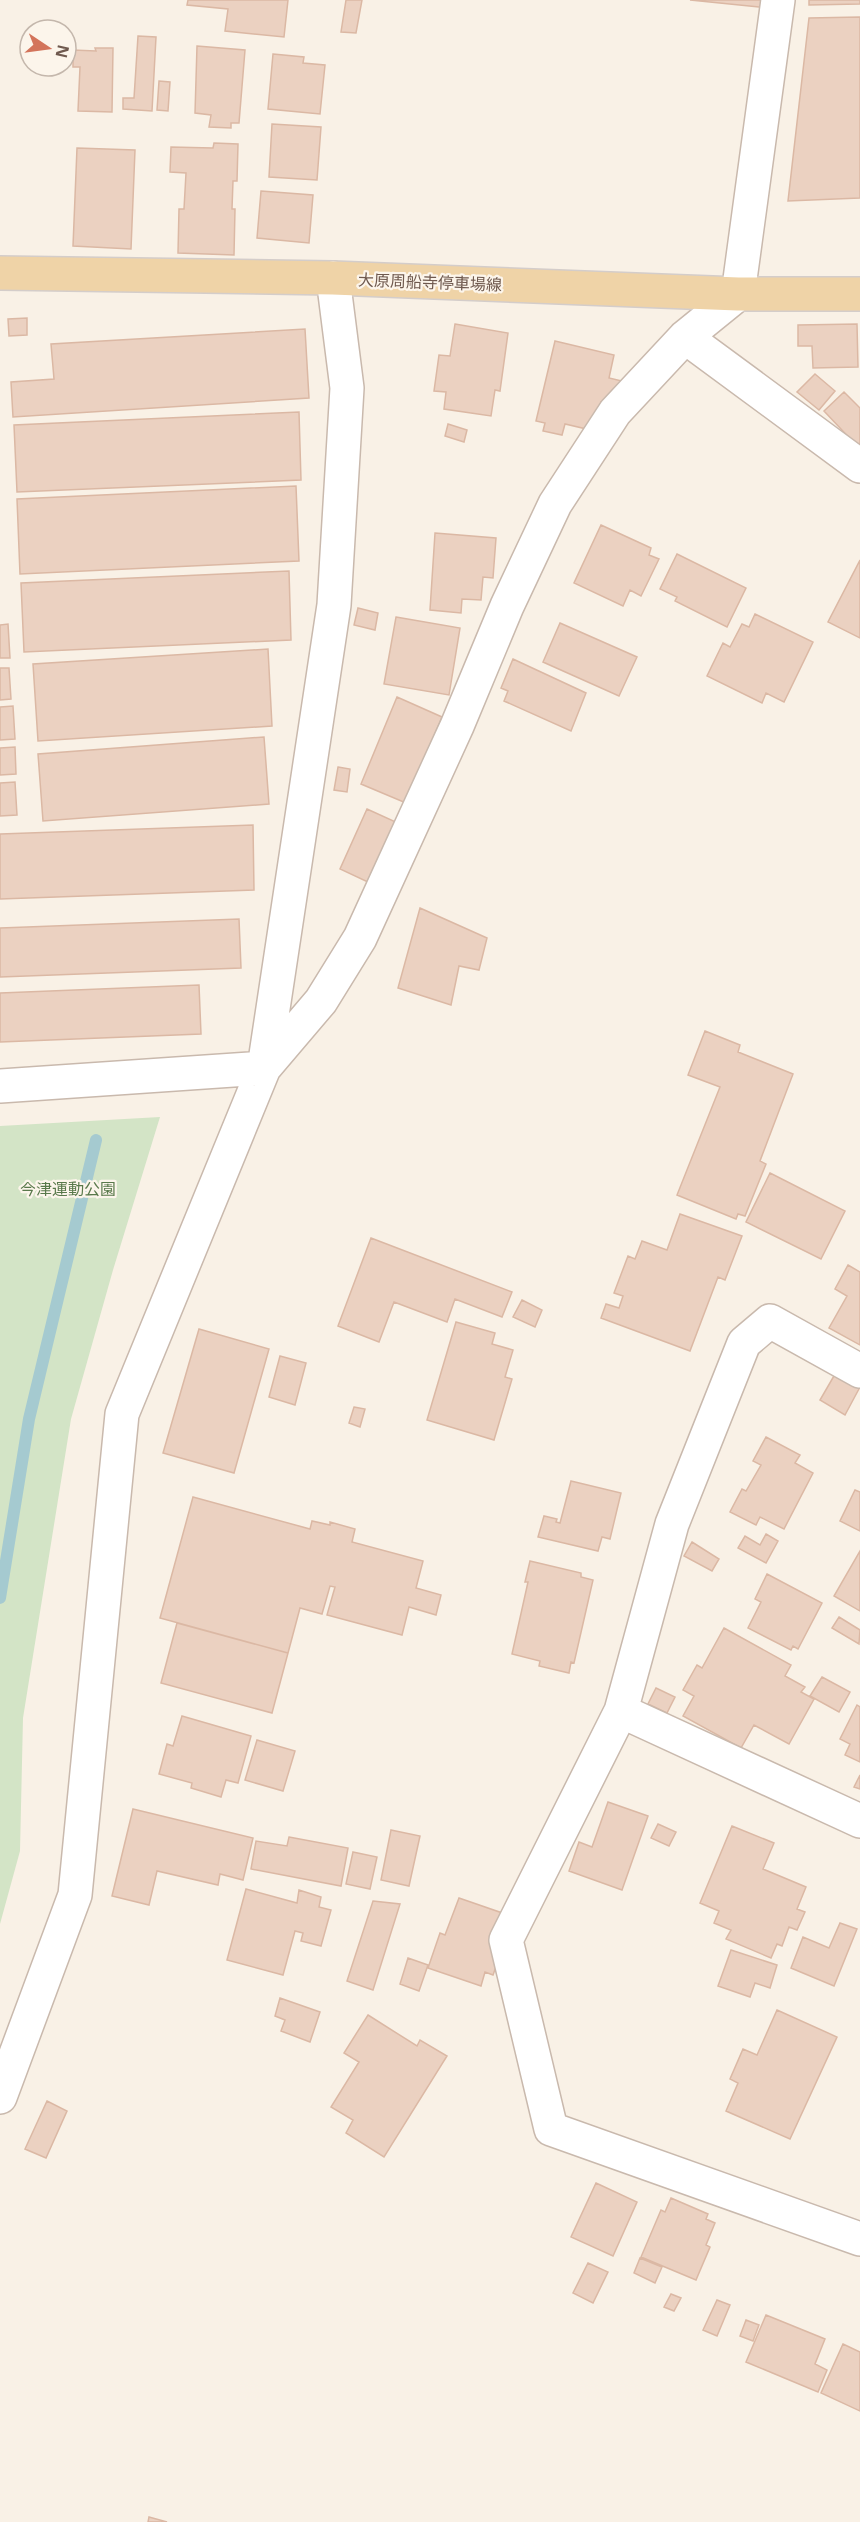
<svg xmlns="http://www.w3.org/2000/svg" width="860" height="2522" font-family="'Noto Sans','Noto Sans JP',sans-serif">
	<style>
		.green { fill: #d3e4c6 }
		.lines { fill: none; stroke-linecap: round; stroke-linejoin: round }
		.stream { stroke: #a5cad0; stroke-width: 12 }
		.building { fill: #ebd1c1; stroke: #dbb8a4; stroke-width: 1.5 }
		.minor-casing { stroke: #c9b9ad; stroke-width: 36 }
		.major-casing { stroke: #d4cdca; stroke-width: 36 }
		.minor { stroke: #fff; stroke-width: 33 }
		.major { stroke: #efd3a7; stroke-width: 33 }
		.labels { text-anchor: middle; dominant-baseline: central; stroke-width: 4.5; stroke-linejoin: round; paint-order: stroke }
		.street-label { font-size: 16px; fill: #6f594e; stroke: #fcf5eb }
		.park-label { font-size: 16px; fill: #59794b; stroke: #fcf5eb }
	</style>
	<rect width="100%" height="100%" fill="#f9f1e6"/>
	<!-- green -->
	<path class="green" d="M160,1117L113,1270L71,1419L23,1718L20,1851L0,1924V1126Z"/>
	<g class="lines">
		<!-- stream -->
		<path class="stream" d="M0,1598L29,1419L96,1140"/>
	</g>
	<!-- building -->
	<path class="building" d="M188,0H288L284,37L225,31L228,9L187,5Z
		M346,0H362L356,33L341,32Z
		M690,0H769V8Z
		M809,0H860V4L809,5Z
		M860,17V198L788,201L809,18Z
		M138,36L156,37L152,111L123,109V98H134Z
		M197,46L245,50L239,123H231V128L209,127L211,115L195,113Z
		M95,48H113L112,112L78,111L80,67H73V50L96,51Z
		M273,54L304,57L303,63L325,65L320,114L268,109Z
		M159,81L170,82L168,111L157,110Z
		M272,124L321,127L317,180L269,177Z
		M214,143L238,144L237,181H233L232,209H235L234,255L178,253L179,209H184L186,173L170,172L171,147L213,148Z
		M77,148L135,150L131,249L73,246Z
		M261,191L313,195L309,243L257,238Z
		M27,318V335L9,336L8,319Z
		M455,324L508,333L500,391L495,390L491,416L444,409L446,392L434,391L439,355L450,356Z
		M857,324L858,367L813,368L812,346H798V325Z
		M305,329L309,398L13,417L11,382L54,379L51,344Z
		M555,341L614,355L609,378L622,381L617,406L601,402L595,431L565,424L562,435L543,431L545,423L536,421Z
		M815,374L835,391L819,410L797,392Z
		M844,392L860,408V443L857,446L824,411Z
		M299,412L301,480L17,492L14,425Z
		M448,424L467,430L464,442L445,436Z
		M296,486L299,561L20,574L17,499Z
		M601,525L651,548L649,555L659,559L641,596L630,590L623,606L574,583Z
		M435,533L496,538L493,578L483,577L481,600L462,599L461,613L430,610Z
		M677,554L746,588L727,627L675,601L677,597L660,589Z
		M860,560V638L828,622Z
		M289,571L291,640L24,652L21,583Z
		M358,608L378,613L375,630L354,625Z
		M755,614L813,642L784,702L766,693L762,703L707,676L723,643L730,647L742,624L749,627Z
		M396,617L460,628L449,695L384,684Z
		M560,623L637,657L619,696L543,662Z
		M8,624L10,658H0V625Z
		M268,649L272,726L38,741L33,664Z
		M513,659L586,693L571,731L504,701L508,691L501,688Z
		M0,668H9L11,699L0,700Z
		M397,697L442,717L406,803L361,784Z
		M13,706L15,739L0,740V707Z
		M264,737L269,804L43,821L38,754Z
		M15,747L16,774L0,775V748Z
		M338,767L350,769L347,792L334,790Z
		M15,782L17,815L0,816V783Z
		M367,809L398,823L370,883L340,869Z
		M253,825L254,890L0,899V834Z
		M420,908L487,938L479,970L459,966L451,1005L398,988Z
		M239,919L241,968L0,977V928Z
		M199,985L201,1034L0,1042V993Z
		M705,1031L740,1045L738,1052L793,1074L760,1161L766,1164L745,1216L738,1214L736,1219L677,1195L720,1087L688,1075Z
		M770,1173L845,1211L821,1259L746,1222Z
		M680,1214L742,1236L725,1280L718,1277L690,1351L601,1318L606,1304L619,1308L623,1296L614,1293L628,1256L635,1259L642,1241L667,1250Z
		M371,1238L512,1292L502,1317L455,1299L447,1322L394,1302L379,1342L338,1326Z
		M848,1265L860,1272V1345L829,1328L847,1296L835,1289Z
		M522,1300L542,1310L535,1327L513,1317Z
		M456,1322L495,1333L492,1344L513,1350L505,1377L512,1379L494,1440L427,1420Z
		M199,1329L269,1349L234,1473L163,1453Z
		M280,1356L306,1363L295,1405L269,1397Z
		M838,1369L860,1387L845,1415L820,1400Z
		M354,1407L365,1409L360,1427L349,1423Z
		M766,1437L800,1455L795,1463L813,1473L784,1529L760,1517L756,1525L730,1512L742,1489L746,1491L761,1465L753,1461Z
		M571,1481L621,1493L610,1539L602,1537L598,1551L538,1537L544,1516L557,1519L556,1522L560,1523Z
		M855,1490L860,1492V1531L840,1521Z
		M193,1497L310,1529L312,1521L330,1525V1522L355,1529L352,1542L423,1561L416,1588L441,1595L436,1615L409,1607L402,1635L327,1615L335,1587L330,1586L322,1614L300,1608L288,1653L160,1618Z
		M766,1534L778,1541L766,1563L738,1548L745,1536L760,1545Z
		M692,1542L719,1559L712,1571L684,1556Z
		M860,1551V1611L834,1596Z
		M530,1561L581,1573V1577L593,1580L574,1663L571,1662L569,1673L539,1666L540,1661L512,1654L528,1582H525Z
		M767,1574L822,1603L798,1649L793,1646L791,1650L748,1628L761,1602L755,1599Z
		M839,1617L860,1630L859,1644L832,1628Z
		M177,1623L288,1653L272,1713L161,1683Z
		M724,1628L791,1665L785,1676L805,1687L801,1692L814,1699L789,1744L754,1725L741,1748L683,1716L694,1696L683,1690L697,1665L702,1668Z
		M822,1677L850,1692L839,1712L810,1696Z
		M656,1688L675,1697L667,1713L648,1704Z
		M857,1705L860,1707V1762L845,1755L850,1744L840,1739Z
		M182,1716L251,1736L238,1783L226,1780L221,1797L191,1788L192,1783L159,1774L167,1744L173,1746Z
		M257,1740L295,1751L283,1791L245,1780Z
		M860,1775V1789L854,1787Z
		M608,1802L648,1816L622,1890L569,1871L579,1842L592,1847Z
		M133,1809L253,1838L243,1880L220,1874L218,1885L157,1871L149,1905L112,1896Z
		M658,1824L676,1832L669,1846L651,1838Z
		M732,1826L774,1843L763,1869L806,1887L797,1909L805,1912L797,1930L789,1927L782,1946L777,1944L771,1958L726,1939L731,1930L714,1923L719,1911L700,1903Z
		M391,1830L420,1836L409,1886L381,1880Z
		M289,1837L348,1848L341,1886L251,1869L256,1841L287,1846Z
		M353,1852L377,1857L370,1889L346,1884Z
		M246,1889L297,1903L299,1890L321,1897L319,1907L331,1910L321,1946L301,1941L303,1933L295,1931L283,1975L227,1960Z
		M459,1898L514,1917L493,1975L485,1972L481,1986L428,1968L440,1933L445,1935Z
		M373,1901L400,1904L373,1990L347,1981Z
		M840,1923L857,1929L834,1986L791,1968L803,1937L829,1948Z
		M731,1950L777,1965L770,1988L755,1983L750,1997L718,1986Z
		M408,1958L428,1965L419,1991L400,1984Z
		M280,1998L320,2012L310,2042L281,2031L285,2020L275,2016Z
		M777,2010L837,2037L790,2139L726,2111L738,2083L730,2079L743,2049L757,2055Z
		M368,2015L417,2046L420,2040L447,2056L384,2157L346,2133L353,2120L331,2107L359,2062L344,2053Z
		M47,2101L67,2111L46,2158L25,2149Z
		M596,2183L637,2202L613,2256L571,2237Z
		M671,2198L708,2214L706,2219L715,2223L706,2245L710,2247L696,2280L641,2257L661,2210L665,2212Z
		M640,2258L662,2267L655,2283L634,2273Z
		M588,2263L608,2272L593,2303L573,2293Z
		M671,2294L681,2298L674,2311L664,2307Z
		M717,2300L730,2305L717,2336L703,2330Z
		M766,2315L825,2339L815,2364L827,2370L818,2392L746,2362Z
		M746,2320L759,2325L753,2341L740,2336Z
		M843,2344L860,2352V2411L821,2393Z
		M149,2517L167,2522H148Z"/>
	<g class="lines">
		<!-- minor casing -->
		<g class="minor-casing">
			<path id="minor" d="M685,337L860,466
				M0,1086L264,1068L321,1001L360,938L457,726L507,606L555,504L615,412L685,337L738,294L778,0
				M860,1371L770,1321L744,1343L672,1524L621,1711L506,1940L551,2129L860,2239
				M621,1711L860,1821
				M0,2097L75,1895L122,1414L264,1068L334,605L347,388L333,278"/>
		</g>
		<!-- major casing -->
		<g class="major-casing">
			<path id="major" d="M0,273L333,278L738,294H860"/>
		</g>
		<!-- minor -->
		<use href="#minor" class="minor"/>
		<!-- major -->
		<use href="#major" class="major"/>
	</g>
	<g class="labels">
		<!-- street labels -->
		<g class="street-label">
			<text transform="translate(430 282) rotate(2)">大原周船寺停車場線</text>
		</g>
		<!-- park labels -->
		<g class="park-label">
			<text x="68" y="1189">今津運動公園</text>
		</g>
	</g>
	<!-- north arrow -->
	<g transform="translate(48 48) rotate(103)"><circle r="28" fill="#fcf5eb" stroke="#c4b7ac" stroke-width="1.5"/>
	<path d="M0-4.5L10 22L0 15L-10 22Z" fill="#d3745b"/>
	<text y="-9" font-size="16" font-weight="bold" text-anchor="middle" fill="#6f594e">N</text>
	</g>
</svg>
